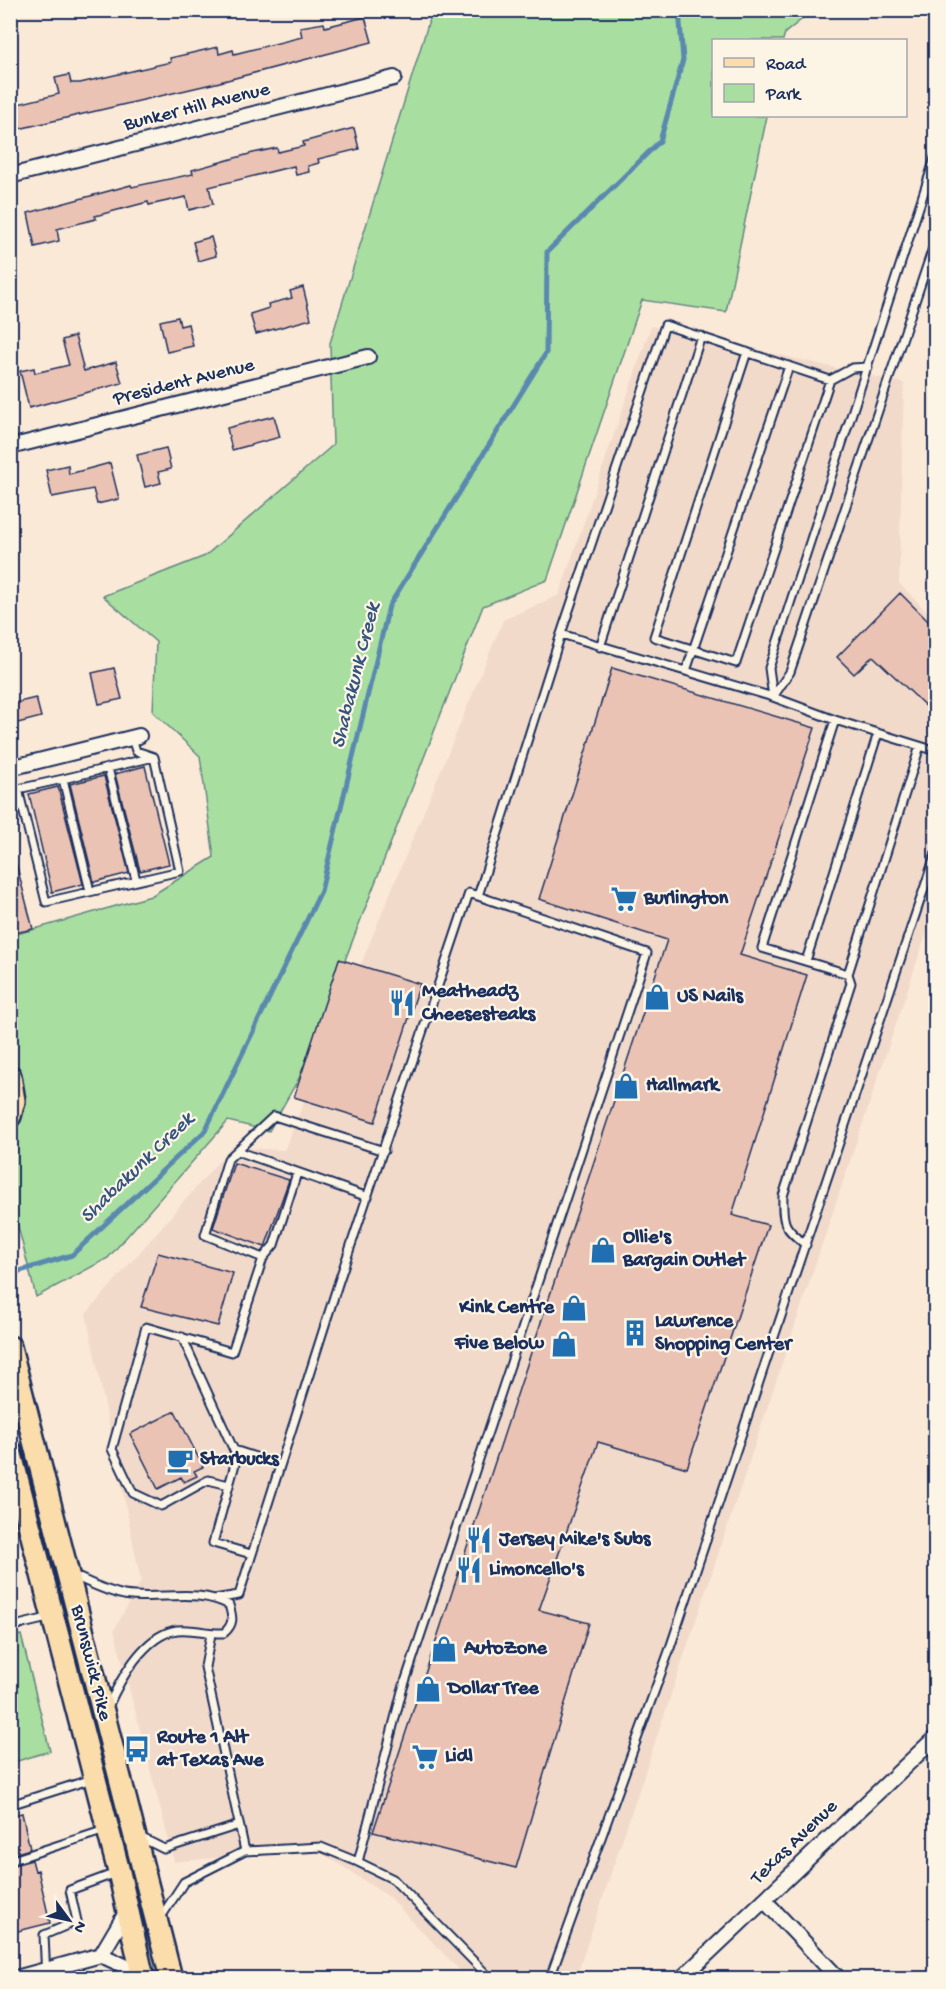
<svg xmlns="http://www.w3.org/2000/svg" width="946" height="1989" font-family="'Gochi Hand',sans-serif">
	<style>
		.built { fill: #f2dacb }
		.green { fill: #a9dea1; stroke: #628680; stroke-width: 1.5 }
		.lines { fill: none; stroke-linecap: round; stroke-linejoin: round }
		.stream { stroke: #5a89af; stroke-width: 5 }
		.building { fill: #ebc3b4; stroke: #1b2f5e; stroke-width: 1.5 }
		.lane-casing { stroke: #1b2f5e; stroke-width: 11 }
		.street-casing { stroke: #1b2f5e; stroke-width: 18 }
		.primary-casing { stroke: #1b2f5e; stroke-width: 26 }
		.lane { stroke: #fcf5e5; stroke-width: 7 }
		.street { stroke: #fcf5e5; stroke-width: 14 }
		.primary { stroke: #fbddab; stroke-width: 21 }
		.labels { text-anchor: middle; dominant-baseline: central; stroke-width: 4.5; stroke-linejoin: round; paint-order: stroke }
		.street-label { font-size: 20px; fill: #1b2f5e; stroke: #fcf5e5 }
		.poi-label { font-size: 20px; font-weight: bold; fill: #1b2f5e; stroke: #fcf5e5; text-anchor: start }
		.water-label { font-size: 21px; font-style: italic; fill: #355480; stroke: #fcf5e5 }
	</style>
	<rect width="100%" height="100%" fill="#fbe9d8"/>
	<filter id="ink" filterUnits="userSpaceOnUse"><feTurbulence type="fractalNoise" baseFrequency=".0167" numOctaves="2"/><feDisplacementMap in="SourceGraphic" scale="12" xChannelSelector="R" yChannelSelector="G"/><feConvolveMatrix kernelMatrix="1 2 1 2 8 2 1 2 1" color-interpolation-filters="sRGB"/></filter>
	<g filter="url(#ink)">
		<!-- built -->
		<path class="built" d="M651,326L904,383L899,583L935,620V908L576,1978H467L389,1897L314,1848L174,1862L114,1630L141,1581L86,1314L231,1147L284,1150L503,620L559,595Z"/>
		<!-- green -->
		<path class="green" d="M432,11H812L785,33L783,40H714V116H767L726,312L642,300L547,580L483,606L299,1078L269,1131L228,1121L108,1258L36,1297L11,1199L10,936L151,896L214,857L200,756L153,712L156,642L103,596L205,556L333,445L330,343Z
			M21,1635L50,1751L11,1763V1637Z"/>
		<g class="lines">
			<!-- stream -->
			<path class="stream" d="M10,1274L72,1255L205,1131L321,891L389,606L546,353L547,252L660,141L683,60L679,10"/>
		</g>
		<!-- building -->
		<path class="building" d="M365,17L372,42L216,83L10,131V106L59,94L55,78L69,75L71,83H80L171,62L170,58L218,47L219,54L233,50L234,54L302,37L300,27L324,23L325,27Z
			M354,128L359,149L318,159L319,163L308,166L309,172L296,175L294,166L209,187L213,204L189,210L186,197L149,205L148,202L95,216L96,219L57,229L59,241L35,247L28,213L131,185L132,187L193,174L192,170L253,153L277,148L278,152L304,146L303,142Z
			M211,237L216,256L198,261L193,242Z
			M303,287L311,319L256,334L250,314L269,308L268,304L292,298L290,291Z
			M178,317L180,326L188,324L193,346L167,352L160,321Z
			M75,336L84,371L116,362L122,383L29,408L20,371L34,368L35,373L69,365L62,340Z
			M274,416L280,437L232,450L227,428Z
			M166,448L171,469L158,472L161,483L145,487L137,455Z
			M110,463L119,499L97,504L93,489L52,497L46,470L68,465L69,474Z
			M900,593L936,629V716L873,656L854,674L837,657Z
			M114,668L122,699L99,704L92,673Z
			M612,668L815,728L740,955L807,975L732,1215L768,1225L687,1468L598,1442L539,1610L589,1623L516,1868L373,1832L667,940L539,899Z
			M36,698L41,717L10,725V704Z
			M145,766L169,864L140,871L115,774Z
			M104,776L129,873L94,882L70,784Z
			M58,787L83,884L52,892L29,794Z
			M15,859L33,929L10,934V860Z
			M339,959L420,984L375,1122L294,1097Z
			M234,1163L289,1180L265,1247L213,1228Z
			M158,1253L233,1273L218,1326L141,1307Z
			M175,1411L203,1467L194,1471L197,1476L184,1482L181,1477L158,1489L130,1434Z
			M22,1813L30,1849L10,1855V1816Z
			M32,1860L35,1871L38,1870L50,1923L10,1933V1866Z"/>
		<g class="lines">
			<!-- lane casing -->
			<g class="lane-casing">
				<path id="lane" d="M747,352L654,637L736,663L830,380
					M561,634L665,325L830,380L852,368L868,367
					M600,647L701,336
					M686,671L789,366
					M773,697L769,668L936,155
					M773,697L790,672L936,239
					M835,720L762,948L848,974
					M108,768L154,757
					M10,784L18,789L46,902L180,871L154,757L136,751L132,738
					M18,789L63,779
					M90,891L63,779L108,768L136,880
					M478,896L561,634L773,697L835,720L936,751
					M806,961L878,733
					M237,1151L368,1197
					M806,1245C784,1228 782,1224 783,1196L851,983L848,974L920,746
					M263,1258L274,1245L297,1173
					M182,1337L237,1457L213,1543L251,1554
					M234,1450L280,1465
					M229,1485L208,1480L161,1506L133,1493L112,1449L146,1327L232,1352L263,1258L205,1235L228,1159L274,1116L384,1151
					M73,1575C89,1583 106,1591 124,1595C159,1601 197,1587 229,1605C233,1618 234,1624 224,1633C208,1634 193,1628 177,1630C144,1635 120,1680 108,1707
					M10,1627L52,1617
					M211,1634L205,1667L245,1851L321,1847L358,1862L402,1691L647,953L469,893L338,1284L239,1595L214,1599
					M10,1805L92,1779
					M140,1837L164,1849L239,1825
					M10,1861L105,1830
					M358,1862L393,1879L490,1978
					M161,1917L184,1882L245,1851
					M46,1978L44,1935L77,1921L70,1890L116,1873
					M550,1978L668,1654L936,853"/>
			</g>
			<!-- street casing -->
			<g class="street-casing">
				<path id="street" d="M10,176L394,78
					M10,447L368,357
					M10,768L139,736
					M764,1900L838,1978
					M101,1955L127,1911
					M16,1978L101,1955L142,1974
					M682,1978L936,1737"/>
			</g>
			<!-- primary casing -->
			<g class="primary-casing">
				<path id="primary" d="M10,1076L14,1101L10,1116
					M10,1347L171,1978
					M10,1451L119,1872L143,1978"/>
			</g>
			<!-- lane -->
			<use href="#lane" class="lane"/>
			<!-- street -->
			<use href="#street" class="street"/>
			<!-- primary -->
			<use href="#primary" class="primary"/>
		</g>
	</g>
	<!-- icons -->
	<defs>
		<g id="supermarket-bare" transform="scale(2.07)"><path d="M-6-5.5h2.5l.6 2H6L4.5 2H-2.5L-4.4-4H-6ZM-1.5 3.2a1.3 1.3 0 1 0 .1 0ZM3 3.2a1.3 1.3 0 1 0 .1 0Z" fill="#1f6fb2" stroke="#fcf5e5" stroke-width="2.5" paint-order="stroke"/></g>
		<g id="shop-bare" transform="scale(2.07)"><path d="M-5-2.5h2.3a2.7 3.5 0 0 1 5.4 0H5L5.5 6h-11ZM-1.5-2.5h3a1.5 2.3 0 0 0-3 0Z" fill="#1f6fb2" stroke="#fcf5e5" stroke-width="2.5" paint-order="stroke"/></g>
		<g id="restaurant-bare" transform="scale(2.07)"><path d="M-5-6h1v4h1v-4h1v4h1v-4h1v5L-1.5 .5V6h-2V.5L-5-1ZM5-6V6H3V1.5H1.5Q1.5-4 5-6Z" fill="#1f6fb2" stroke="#fcf5e5" stroke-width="2.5" paint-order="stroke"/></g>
		<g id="building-bare" transform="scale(2.07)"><path d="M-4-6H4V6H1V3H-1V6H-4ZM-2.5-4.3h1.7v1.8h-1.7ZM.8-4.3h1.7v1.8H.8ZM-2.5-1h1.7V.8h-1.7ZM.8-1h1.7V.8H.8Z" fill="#1f6fb2" stroke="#fcf5e5" stroke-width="2.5" paint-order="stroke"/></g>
		<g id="cafe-bare" transform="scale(2.07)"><path d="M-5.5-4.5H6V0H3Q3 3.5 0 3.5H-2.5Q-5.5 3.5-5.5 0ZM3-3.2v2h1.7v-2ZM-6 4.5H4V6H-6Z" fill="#1f6fb2" stroke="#fcf5e5" stroke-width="2.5" paint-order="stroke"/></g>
		<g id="bus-bare" transform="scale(2.07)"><path d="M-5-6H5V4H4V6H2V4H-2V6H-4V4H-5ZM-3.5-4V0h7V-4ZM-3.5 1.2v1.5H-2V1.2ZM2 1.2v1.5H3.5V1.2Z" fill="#1f6fb2" stroke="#fcf5e5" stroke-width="2.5" paint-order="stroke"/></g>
	</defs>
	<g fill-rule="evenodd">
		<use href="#supermarket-bare" x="624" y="899"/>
		<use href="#shop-bare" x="657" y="997"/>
		<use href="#restaurant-bare" x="402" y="1003"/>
		<use href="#shop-bare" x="626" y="1086"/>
		<use href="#shop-bare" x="603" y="1250"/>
		<use href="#shop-bare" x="574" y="1308"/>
		<use href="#building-bare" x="635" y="1333"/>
		<use href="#shop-bare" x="564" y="1344"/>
		<use href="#cafe-bare" x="180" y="1460"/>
		<use href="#restaurant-bare" x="479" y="1540"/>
		<use href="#restaurant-bare" x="469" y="1570"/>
		<use href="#shop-bare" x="444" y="1649"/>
		<use href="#shop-bare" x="428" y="1689"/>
		<use href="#bus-bare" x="137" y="1749"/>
		<use href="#supermarket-bare" x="425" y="1757"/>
	</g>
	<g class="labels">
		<!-- street labels -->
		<g class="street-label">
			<text transform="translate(197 108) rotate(-14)">Bunker Hill Avenue</text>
			<text transform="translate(184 383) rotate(-14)">President Avenue</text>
			<text transform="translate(90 1663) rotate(76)">Brunswick Pike</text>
			<text transform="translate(795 1843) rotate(-44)">Texas Avenue</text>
		</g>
		<!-- poi labels -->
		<g class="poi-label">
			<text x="644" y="899">Burlington</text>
			<text x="422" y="992">Meatheadz<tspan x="422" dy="23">Cheesesteaks</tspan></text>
			<text x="677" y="997">US Nails</text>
			<text x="646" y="1086">Hallmark</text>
			<text x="623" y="1238">Ollie's<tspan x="623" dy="23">Bargain Outlet</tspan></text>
			<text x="554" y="1308" text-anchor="end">Kink Centre</text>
			<text x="655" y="1322">Lawrence<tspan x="655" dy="23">Shopping Center</tspan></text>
			<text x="544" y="1344" text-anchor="end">Five Below</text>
			<text x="200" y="1460">Starbucks</text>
			<text x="499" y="1540">Jersey Mike's Subs</text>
			<text x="489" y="1570">Limoncello's</text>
			<text x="464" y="1649">AutoZone</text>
			<text x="448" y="1689">Dollar Tree</text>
			<text x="157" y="1738">Route 1 Alt<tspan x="157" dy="23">at Texas Ave</tspan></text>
			<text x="445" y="1757">Lidl</text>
		</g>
		<!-- water labels -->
		<g class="water-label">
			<text transform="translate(357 676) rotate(-76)">Shabakunk Creek</text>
			<text transform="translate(138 1169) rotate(-44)">Shabakunk Creek</text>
		</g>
	</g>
	<!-- margin -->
	<rect width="946" height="1989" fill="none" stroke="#fcf5e5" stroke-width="36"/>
	<rect x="18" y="18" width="910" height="1953" fill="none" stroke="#1b2f5e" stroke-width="2" filter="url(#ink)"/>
	<!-- legend -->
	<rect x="712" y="39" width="195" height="78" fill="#fcf5e5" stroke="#a2a6af" stroke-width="1.5"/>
	<rect x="724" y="58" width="30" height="9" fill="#fbddab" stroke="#a2a6af" stroke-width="1.5"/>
	<text x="766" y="69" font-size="18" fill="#1b2f5e">Road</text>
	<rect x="724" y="84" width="30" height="18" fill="#a9dea1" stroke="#a2a6af" stroke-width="1.5"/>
	<text x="766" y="99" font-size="18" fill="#1b2f5e">Park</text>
	<!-- north arrow -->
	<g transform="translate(69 1920) rotate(123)" stroke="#fcf5e5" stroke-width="4.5" paint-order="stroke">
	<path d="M0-4.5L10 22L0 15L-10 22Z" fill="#1b2f5e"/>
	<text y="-9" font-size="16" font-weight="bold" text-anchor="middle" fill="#1b2f5e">N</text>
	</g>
</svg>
